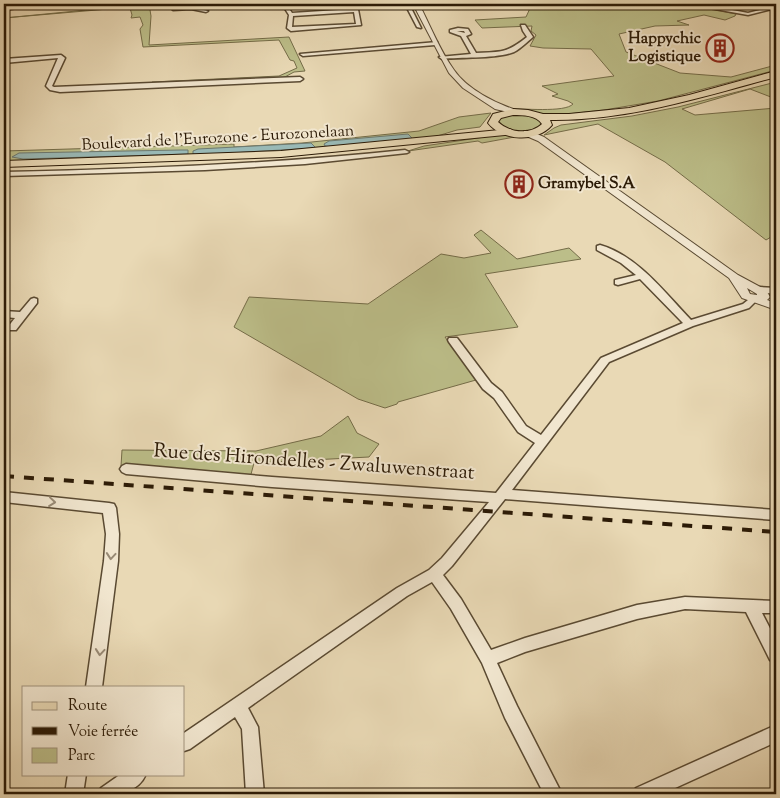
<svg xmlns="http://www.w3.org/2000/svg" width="780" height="798" font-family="'Sorts Mill Goudy',serif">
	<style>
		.green { fill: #bcbe89; stroke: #746c48 }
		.water { fill: #99b9b6; stroke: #6d7970 }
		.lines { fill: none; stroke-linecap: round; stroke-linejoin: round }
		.minor-casing { stroke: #5a4a32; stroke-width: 3 }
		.tertiary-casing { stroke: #5a4a32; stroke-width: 2 }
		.primary-casing { stroke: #2b1a06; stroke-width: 2 }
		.trunk-casing { stroke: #2b1a06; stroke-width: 2 }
		.minor { fill: #f1e6cf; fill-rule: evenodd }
		.tertiary { fill: #f1e6cf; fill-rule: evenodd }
		.primary { fill: #e9d9b5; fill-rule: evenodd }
		.trunk { fill: #e9d9b5; fill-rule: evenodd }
		.rail { stroke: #2b1a06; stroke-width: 4; stroke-dasharray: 10 10; stroke-linecap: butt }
		.oneway { stroke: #988a75 }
		.labels { text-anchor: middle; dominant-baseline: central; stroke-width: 4; stroke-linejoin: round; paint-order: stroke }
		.far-poi-label { font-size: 16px; font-weight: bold; fill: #2b1a06; stroke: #f1e6cf; text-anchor: end }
		.far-street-label { font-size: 16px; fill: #2b1a06; stroke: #f1e6cf }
		.street-label { font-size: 20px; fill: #2b1a06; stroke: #f1e6cf }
	</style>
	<rect width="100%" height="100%" fill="#e9d9b5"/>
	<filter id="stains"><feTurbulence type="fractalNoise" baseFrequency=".004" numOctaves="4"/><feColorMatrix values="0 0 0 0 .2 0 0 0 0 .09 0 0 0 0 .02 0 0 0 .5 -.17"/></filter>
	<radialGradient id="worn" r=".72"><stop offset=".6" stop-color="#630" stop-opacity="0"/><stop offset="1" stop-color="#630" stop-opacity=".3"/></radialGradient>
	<!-- green -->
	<path class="green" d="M149,4L151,16L149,45L289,37L305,71L294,72L283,78L152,83V82L279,76L297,68L294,61L290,60L279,40L143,47L140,29L143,25L140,17L131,18L132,15L130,8L143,6L4,18Z
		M532,4C554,4 688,0 695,9H712L736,14L735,16L725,20L704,15L677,21L689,25L655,26L619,34L626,52L680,73L731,77L776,65V70L658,101L604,110L549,116L507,109C521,108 565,113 573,104L568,101L552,96L558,94L542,86L614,76L591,49L543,48L530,46L536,35L531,31L532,26L482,28L475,20L526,17Z
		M776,82V99L750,89L682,109L695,115L776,108V234L766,240L665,162L598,124L544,135L554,128L561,125L632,116L678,107Z
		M491,113L480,127L457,130L434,137L314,150L55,161H4L6,154L4,153V151L234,144V147L302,143L419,131L459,117Z
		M511,115L531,116L540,121L541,126C530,133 505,134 499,121L503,117Z
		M496,134L520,136L482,143L478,141L408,151L424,146L491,136Z
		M481,230L517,259L569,248L581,259L485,274L518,327L445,337L476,380L398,402L397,404L385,408L358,399L234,327L249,297L368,304L441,254L464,258L491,253L474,235Z
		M348,416L357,433L379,444L369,457L254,463L250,478L121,466L122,450L256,451L321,436Z"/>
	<!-- water -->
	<path class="water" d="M408,134L413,139L331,147L325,146L324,144L329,141Z
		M311,143L315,147L314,148L198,155L193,154V151L198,149Z
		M181,150H188V154L23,159L12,157L19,153Z"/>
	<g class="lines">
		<!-- minor casing -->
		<g class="minor-casing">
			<path id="minor" d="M34,4H45L4,10V8Z
				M167,4H171L174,8L191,7L208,11L206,12L191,9L173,10Z
				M282,4H286L292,13L354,9L353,4H357L361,25L291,31L287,28L289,15ZM354,12L356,24L292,27L293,16Z
				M405,4H409L421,28L417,27Z
				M672,4H695L697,5L695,6Z
				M711,6L748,13L776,6V8L748,15L709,8Z
				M521,25H525L533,37C527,42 520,49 514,52C496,59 462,57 442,59L439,57L471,54L461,36L450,32V30L458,28L468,29L471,34L466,36L476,53C501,52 507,53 527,37L523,31ZM457,31H464L465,33Z
				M437,42L435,45L303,56L300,54Z
				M61,55L65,58L52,86L54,87L300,77L303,79L300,81L60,92L50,90L46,86L58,58L4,63V59Z
				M405,150L409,152L407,153L305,164L205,170L4,176V172C138,169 272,164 405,150Z
				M600,245C638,256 665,293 691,320L743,304L753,296L758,299L749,308L693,326L609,362L512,490L776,510V520L505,499L452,566L443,575L461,599L491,650L525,638L637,605L685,597L776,601V613H762L776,640V662L770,660L746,612L685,609L637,619L525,652L497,663L517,706L562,794H544L505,718L482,663L451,609L432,582L407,596L248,708L258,727L264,794H246L242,729L235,717L190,749L184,751V733L397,588L429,570L442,558L489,502L272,487L126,474L122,472L120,469L122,466L126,464L272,477L496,493L535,443L518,432L494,398L483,389L449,342L448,340L449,338H457L491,383L502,392L526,426L541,435L601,358L683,323L640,279L618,285L615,284V280L636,275L621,263L597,250V246Z
				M759,287L776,288V294L756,292V288Z
				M34,298L37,299V303L16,330H8L7,328L15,318L4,317V311L20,312L31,299Z
				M4,492L109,503L114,504L116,508L119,534L118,561L102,687H86L104,561L106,534L103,513L4,502Z
				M776,725V742L662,794H633L636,788Z
				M68,774H86L83,794H65Z
				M121,774H146C138,794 116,794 98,794L101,788Z"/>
		</g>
		<!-- tertiary casing -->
		<g class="tertiary-casing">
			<path id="tertiary" d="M413,4H419C430,25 440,51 454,70C467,89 495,103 516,110V114L495,109L463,88L449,73Z
				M524,131H530L544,137L738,275L766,290L770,297L767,300L776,303V310L742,298L729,278L538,141L524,135ZM747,288L757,294V295L750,294Z"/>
		</g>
		<!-- primary casing -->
		<g class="primary-casing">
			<path id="primary" d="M776,71V77C702,97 627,121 550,120L552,125C537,143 502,141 488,123L493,114L513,109L528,110L543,114H569L629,108L689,95ZM513,115C523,115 536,115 542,124C530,135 510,133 498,122L501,118Z"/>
		</g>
		<!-- trunk casing -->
		<g class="trunk-casing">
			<path id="trunk" d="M510,129L515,132L514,134L281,157L4,167V161L281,151Z"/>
		</g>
		<!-- minor -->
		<use href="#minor" class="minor"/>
		<!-- tertiary -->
		<use href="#tertiary" class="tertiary"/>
		<!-- primary -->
		<use href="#primary" class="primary"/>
		<!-- trunk -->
		<use href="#trunk" class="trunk"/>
		<!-- rail -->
		<path class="rail" d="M4,476L776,532"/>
	</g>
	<!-- one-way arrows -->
	<defs><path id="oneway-chevron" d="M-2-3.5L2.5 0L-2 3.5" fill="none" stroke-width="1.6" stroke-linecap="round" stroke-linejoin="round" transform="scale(1.25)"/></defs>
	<g class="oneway">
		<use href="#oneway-chevron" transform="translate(52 502) rotate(6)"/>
		<use href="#oneway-chevron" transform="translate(111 556) rotate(95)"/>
		<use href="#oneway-chevron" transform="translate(100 652) rotate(95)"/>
	</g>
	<!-- icons -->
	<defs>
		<g id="building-ring" transform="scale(1.4375)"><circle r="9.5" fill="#f1e6cf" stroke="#8f2418" stroke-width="1.5"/><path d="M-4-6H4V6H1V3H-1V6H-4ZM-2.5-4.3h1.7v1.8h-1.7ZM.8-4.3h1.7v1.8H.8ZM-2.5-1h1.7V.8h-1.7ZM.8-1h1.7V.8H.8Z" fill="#8f2418"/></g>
	</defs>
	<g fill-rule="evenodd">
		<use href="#building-ring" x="720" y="48"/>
		<use href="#building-ring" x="519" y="184"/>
	</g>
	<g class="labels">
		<!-- far-poi labels -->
		<g class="far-poi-label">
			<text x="701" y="39">Happychic<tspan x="701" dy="18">Logistique</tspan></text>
			<text x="538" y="184" text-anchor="start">Gramybel S.A</text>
		</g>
		<!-- far-street labels -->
		<g class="far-street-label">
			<text transform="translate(218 139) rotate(-3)">Boulevard de l'Eurozone - Eurozonelaan</text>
		</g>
		<!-- street labels -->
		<g class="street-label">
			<text transform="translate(314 463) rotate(4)">Rue des Hirondelles - Zwaluwenstraat</text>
		</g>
	</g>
	<!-- margin -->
	<rect width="780" height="798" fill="none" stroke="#e9d9b5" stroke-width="20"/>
	<rect x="5" y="5" width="770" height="788" fill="none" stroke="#2b1a06" stroke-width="2.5"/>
	<rect x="10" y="10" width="760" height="778" fill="none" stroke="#2b1a06"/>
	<!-- legend -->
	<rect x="22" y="686" width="162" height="90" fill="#f1e6cf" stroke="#a2947f"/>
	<rect x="32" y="702" width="25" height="8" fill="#e9d9b5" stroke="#a2947f"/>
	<text x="68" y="710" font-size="15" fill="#2b1a06">Route</text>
	<rect x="32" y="727" width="25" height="8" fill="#2b1a06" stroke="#a2947f"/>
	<text x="68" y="736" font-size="15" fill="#2b1a06">Voie ferrée</text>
	<rect x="32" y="748" width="25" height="15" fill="#bcbe89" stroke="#a2947f"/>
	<text x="68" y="760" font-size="15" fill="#2b1a06">Parc</text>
	<rect width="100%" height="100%" filter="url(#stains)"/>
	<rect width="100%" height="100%" fill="url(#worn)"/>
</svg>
